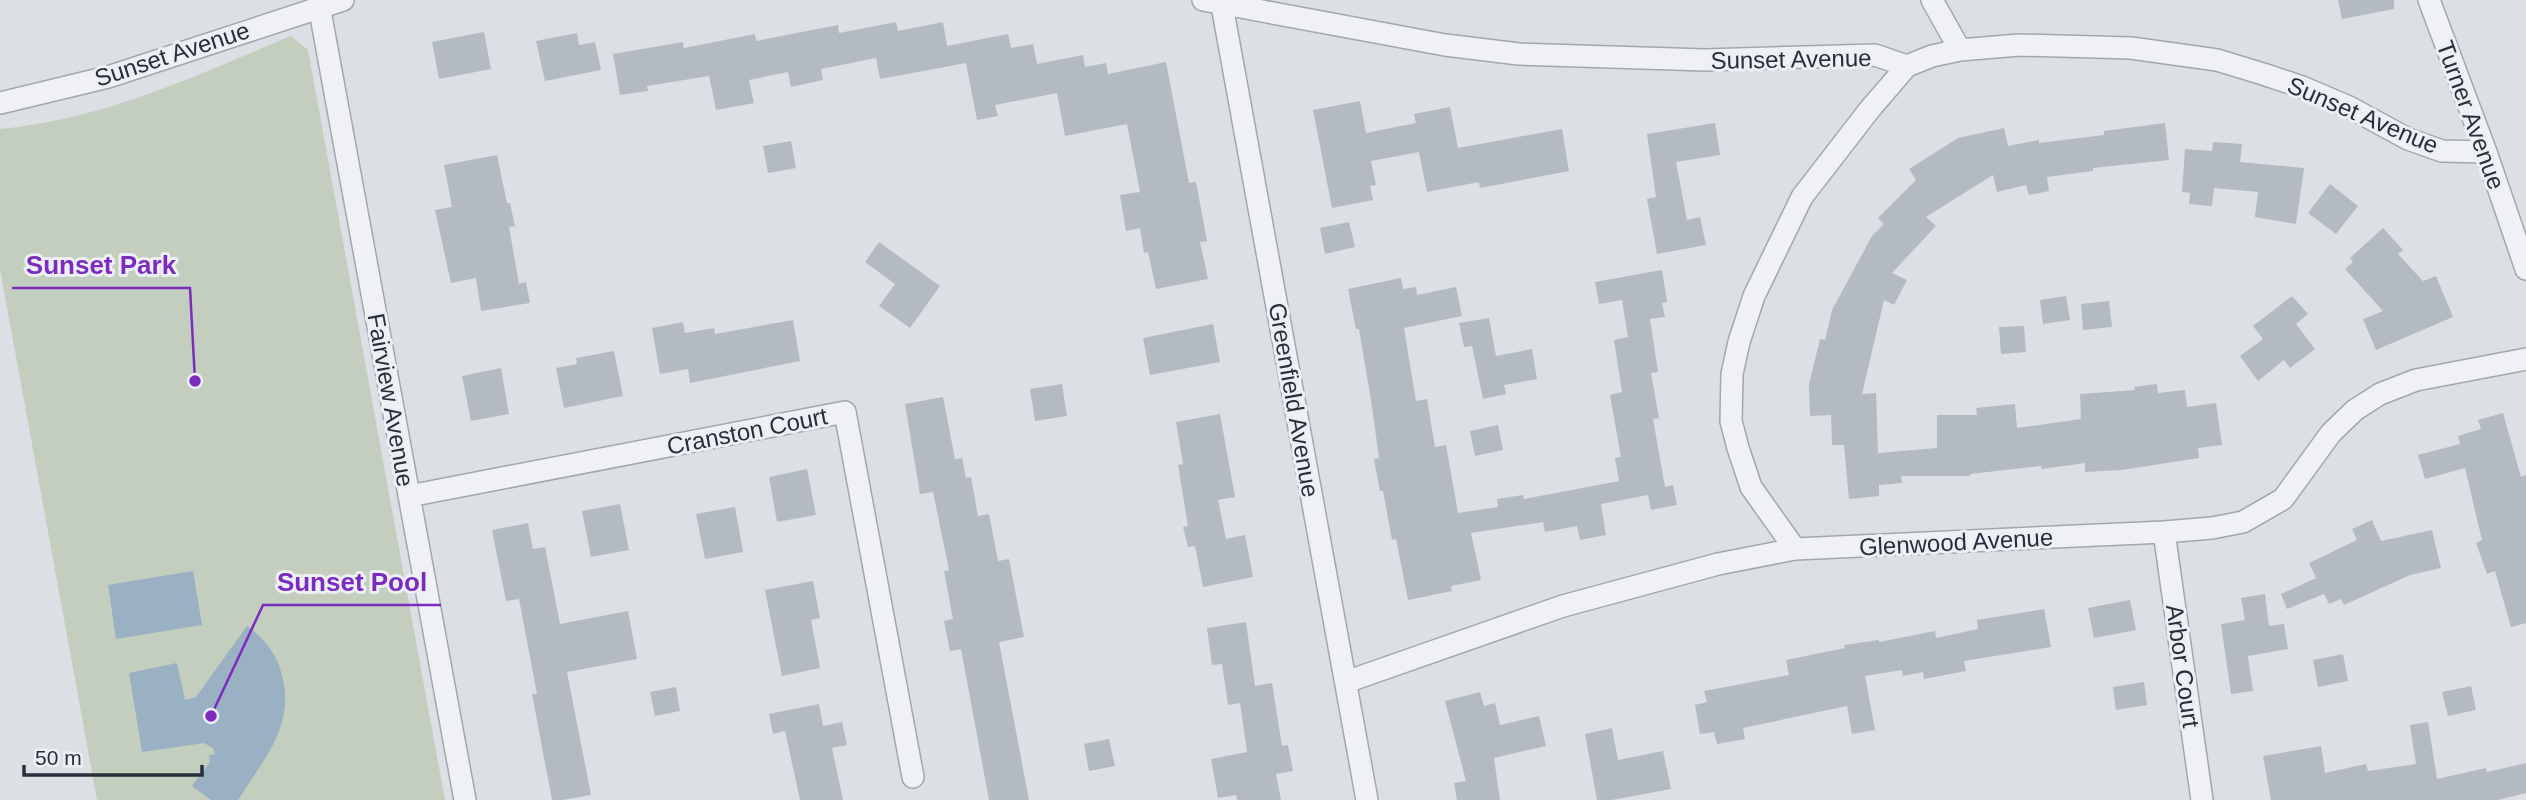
<svg xmlns="http://www.w3.org/2000/svg" width="2526" height="800" font-family="Arial,sans-serif">
	<style>
		.green { fill: #c3cebe }
		.water { fill: #9ab0c3 }
		.building { fill: #b4bac1 }
		.lines { fill: none; stroke-linecap: round; stroke-linejoin: round }
		.minor-casing { stroke: #a2a7ae; stroke-width: 24 }
		.minor { stroke: #eff1f4; stroke-width: 21 }
		.labels { text-anchor: middle; dominant-baseline: central; stroke-width: 6; stroke-linejoin: round; paint-order: stroke }
		.street-label { font-size: 24px; fill: #272f3a; stroke: #eceff3 }
		.leader { fill: none; stroke: #7b2cbf; stroke-width: 2.5 }
		.callout-dot { fill: #7b2cbf; stroke: #eceff3; stroke-width: 2.5 }
		.callout-label { font-size: 26px; text-anchor: middle; font-weight: bold; fill: #7b2cbf; stroke: #eceff3; stroke-width: 6; stroke-linejoin: round; paint-order: stroke }
	</style>
	<rect width="100%" height="100%" fill="#dce0e5"/>
	<!-- green -->
	<path class="green" d="M291,36L308,50L445,800H97L0,269V129C102,120 198,75 291,36Z"/>
	<!-- water -->
	<path class="water" d="M193,571L202,625L116,639L108,585Z
		M247,626C263,637 276,653 281,672C297,725 264,758 238,800H211L192,786L210,762L209,755L215,754L213,748L204,743L142,752L129,673L177,663L185,700L196,697Z"/>
	<!-- building -->
	<path class="building" d="M2338,0H2394V9L2342,19Z
		M896,22L898,31L943,22L947,46L1008,34L1011,48L1033,44L1037,64L1083,55L1085,67L1106,63L1108,74L1166,62L1189,183L1196,182L1207,241L1200,242L1208,279L1156,289L1148,252L1144,253L1140,228L1126,231L1120,195L1140,192L1127,124L1065,136L1057,93L995,105L998,116L977,120L966,63L880,79L876,58L821,69L823,80L791,87L788,72L749,80L754,103L716,110L709,76L647,86L648,91L620,95L613,54L683,42L684,48L755,34L756,41L838,25L839,33Z
		M484,32L491,69L439,79L432,42Z
		M577,33L579,45L595,42L601,70L545,81L536,41Z
		M1360,101L1366,133L1416,123L1414,114L1450,107L1458,148L1562,129L1569,171L1480,188L1479,182L1427,192L1419,152L1371,161L1376,185L1370,186L1373,200L1332,208L1313,110Z
		M1715,123L1720,155L1676,162L1687,220L1700,217L1706,245L1657,254L1647,199L1656,197L1647,134Z
		M2165,123L2169,160L2093,168V171L2047,177L2049,191L2029,195L2026,185L1997,192L1993,175L1926,217L1936,226L1892,273L1907,280L1894,305L1884,300L1862,394L1876,393L1878,453L1937,448V415H1977L1976,408L2015,404L2017,428L2081,419L2080,394L2135,390L2134,387L2157,384L2158,393L2185,390L2187,407L2216,403L2222,445L2198,448L2199,458L2122,470L2085,472V463L2042,469L2041,466L1970,474V476H1901L1902,483L1879,485V496L1849,499L1844,445H1832L1831,415L1810,416L1809,384L1820,339L1825,340L1832,310L1872,236L1884,224L1878,218L1916,180L1909,169L1958,138L2004,128L2008,146L2039,140V143L2104,135V131Z
		M791,141L796,168L768,173L763,146Z
		M2213,142L2242,144L2240,162L2304,168L2296,224L2255,217L2258,192L2214,188L2212,206L2189,204L2190,193L2182,192L2185,149L2212,151Z
		M497,155L507,203H510L515,226L509,227L519,284L526,282L530,303L481,311L476,278L451,283L435,210L452,207L444,165Z
		M2330,184L2358,206L2336,234L2308,213Z
		M1349,222L1355,247L1325,254L1320,228Z
		M2383,228L2403,250L2398,254L2423,281L2436,276L2453,317L2376,350L2363,319L2383,311L2345,269L2353,262L2350,258Z
		M879,242L940,286L910,328L879,306L895,284L865,262Z
		M1662,270L1667,302L1662,303L1665,317L1650,319L1658,372L1651,373L1659,418L1653,419L1665,487L1673,485L1677,505L1651,510L1648,495L1601,504L1606,535L1580,540L1577,526L1545,532L1543,522L1471,533L1481,580L1451,586L1452,591L1408,600L1396,539L1392,540L1383,491H1380L1374,459L1379,458L1371,400L1359,329H1356L1348,289L1401,278L1403,289L1416,287L1417,295L1456,287L1462,316L1404,328L1416,401L1427,399L1435,447L1446,445L1458,513L1498,507L1497,499L1523,495L1524,499L1619,481L1615,458L1621,457L1610,395L1622,392L1614,340L1628,337L1622,300L1599,304L1595,282Z
		M2066,296L2070,320L2043,324L2040,300Z
		M2292,296L2308,314L2296,324L2315,349L2290,368L2284,360L2258,381L2240,356L2263,339L2253,326Z
		M2109,301L2112,327L2083,330L2081,304Z
		M1489,318L1496,356L1532,349L1537,379L1504,385L1506,394L1483,399L1472,346L1464,347L1459,323Z
		M793,320L800,361L690,383L688,369L660,374L652,328L683,322L685,333L714,328L715,334Z
		M1213,324L1220,362L1150,375L1143,338Z
		M2024,326L2026,352L2001,354L1999,327Z
		M614,351L623,396L564,408L556,368L577,364L576,358Z
		M501,368L509,414L471,421L462,376Z
		M1062,384L1067,416L1035,421L1030,389Z
		M943,397L955,459L962,458L966,478L971,477L978,516L989,514L998,561L1009,559L1024,637L999,642L1029,800H989L961,649L950,651L944,621L953,619L944,571L949,570L933,492L920,494L905,404Z
		M2503,413L2521,477L2526,475V623L2511,627L2495,571L2487,574L2476,543L2482,540L2465,468L2425,479L2418,455L2460,444L2458,436L2481,429L2478,420Z
		M1220,414L1235,497L1218,500L1226,539L1245,535L1253,577L1203,587L1195,546L1188,547L1183,527L1188,526L1178,465L1183,464L1176,422Z
		M1498,425L1503,450L1475,456L1470,431Z
		M807,469L816,515L777,522L769,477Z
		M620,504L629,550L591,557L582,511Z
		M735,507L743,552L705,559L696,514Z
		M2372,520L2381,541L2432,530L2441,568L2410,575L2344,605L2341,599L2329,604L2324,594L2287,609L2281,594L2316,578L2309,563L2357,540L2352,529Z
		M528,523L533,549L545,547L560,624L628,611L637,659L567,672L591,795L563,800H552L532,694H537L519,599L506,601L492,530Z
		M813,581L820,618L811,620L820,668L782,676L765,590Z
		M2265,594L2269,626L2284,624L2288,649L2248,656L2253,691L2231,694L2221,624L2245,620L2241,598Z
		M2130,600L2136,630L2094,638L2088,608Z
		M2044,609L2051,647L1964,661L1966,671L1924,679L1923,672L1903,676L1902,670L1865,676L1875,730L1852,734L1847,706L1743,728L1745,739L1717,744L1714,732L1700,734L1695,705L1707,702L1704,691L1789,675L1786,660L1845,648L1844,645L1879,640V642L1935,631L1936,638L1978,629L1977,620Z
		M1246,622L1255,686L1272,683L1282,746L1288,745L1293,771L1276,774L1281,800H1237L1236,795L1218,798L1211,759L1247,752L1240,703L1228,705L1222,664L1212,665L1207,628Z
		M2343,654L2348,681L2318,687L2313,660Z
		M2144,682L2147,705L2116,710L2113,687Z
		M2471,686L2476,710L2448,716L2442,692Z
		M676,687L680,711L655,716L650,692Z
		M1480,692L1484,706L1495,703L1500,725L1539,716L1546,746L1494,758L1500,800H1457L1454,783L1466,781L1445,701Z
		M819,704L823,726L842,722L847,745L832,748L843,800H800L785,731L773,734L769,714Z
		M2428,722L2437,779L2486,768L2487,772L2526,763V793L2498,800H2271L2263,756L2321,746L2325,773L2366,764L2368,771L2416,764L2410,725Z
		M1612,728L1618,760L1663,751L1671,789L1612,800H1597L1585,734Z
		M1109,739L1115,766L1089,771L1084,744Z"/>
	<g class="lines">
		<!-- minor casing -->
		<g class="minor-casing">
			<path id="minor" d="M318,0L465,800
				M1203,0L1445,45L1519,54L1705,60L1875,55L1907,66L1932,56L1960,50L2019,45L2131,48L2217,60L2263,74L2302,87L2349,107L2408,139L2442,151L2486,152
				M1221,0L1367,800
				M1932,0L1960,50
				M2429,0L2486,152L2526,269
				M0,103L108,77L343,0
				M409,496L845,412L913,777
				M2164,532L2202,800
				M1795,549L1751,487L1738,448L1731,421L1732,374L1739,342L1754,296L1802,197L1870,109L1907,66
				M1346,682L1563,606L1718,564L1795,549L2164,532L2212,528L2243,522L2283,499L2331,433L2355,410L2380,394L2416,380L2526,359"/>
		</g>
		<!-- minor -->
		<use href="#minor" class="minor"/>
	</g>
	<g class="labels">
		<!-- street labels -->
		<g class="street-label">
			<text transform="translate(172 54) rotate(-18)">Sunset Avenue</text>
			<text transform="translate(1791 59) rotate(-1)">Sunset Avenue</text>
			<text transform="translate(2363 115) rotate(23)">Sunset Avenue</text>
			<text transform="translate(2471 115) rotate(70)">Turner Avenue</text>
			<text transform="translate(391 400) rotate(80)">Fairview Avenue</text>
			<text transform="translate(1294 400) rotate(80)">Greenfield Avenue</text>
			<text transform="translate(747 431) rotate(-11)">Cranston Court</text>
			<text transform="translate(1956 542) rotate(-3)">Glenwood Avenue</text>
			<text transform="translate(2183 666) rotate(82)">Arbor Court</text>
		</g>
	</g>
	<!-- callouts -->
	<path class="leader" d="M195 381L190 288H12M211 716L263 605H441"/>
	<g class="callout-dot">
		<circle cx="195" cy="381" r="7"/>
		<circle cx="211" cy="716" r="7"/>
	</g>
	<g class="callout-label">
		<text x="101" y="274">Sunset Park</text>
		<text x="352" y="591">Sunset Pool</text>
	</g>
	<!-- scale -->
	<path d="M24 765v10h178v-10" fill="none" stroke="#272f3a" stroke-width="3.5"/>
	<text x="35" y="765" font-size="21" fill="#272f3a" stroke="#eceff3" stroke-width="5" paint-order="stroke">50 m</text>
</svg>
